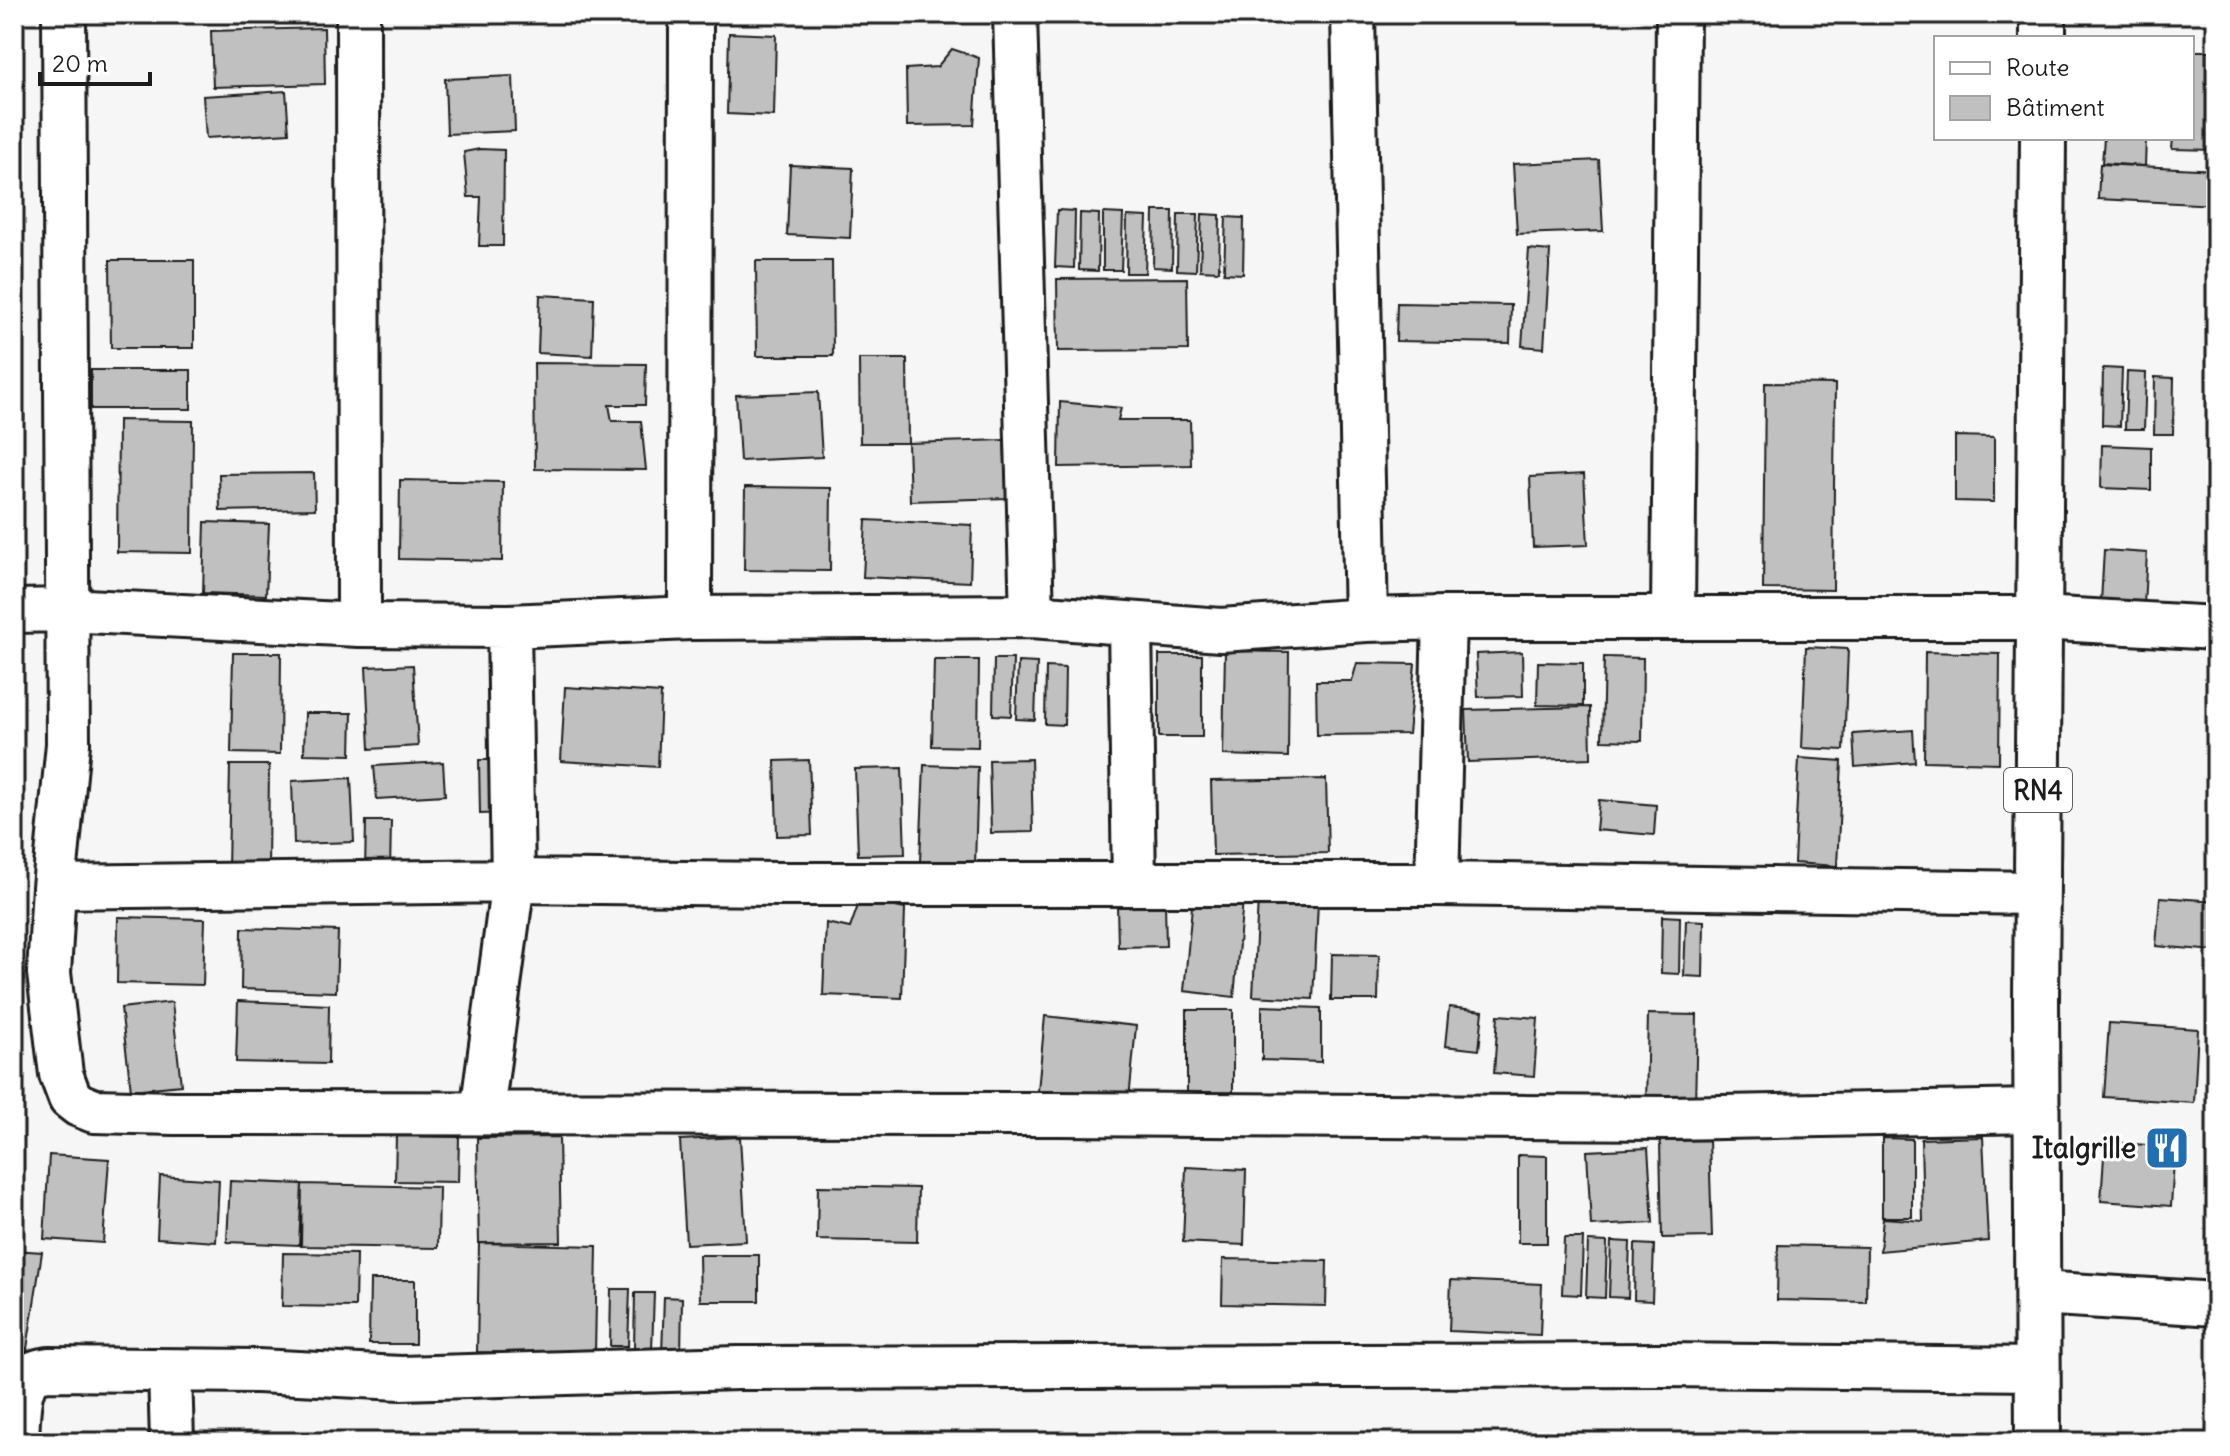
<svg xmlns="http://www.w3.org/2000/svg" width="2230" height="1456" font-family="Delius,sans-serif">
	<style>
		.building { fill: #c0c0c0; stroke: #1c1c1c; stroke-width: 2 }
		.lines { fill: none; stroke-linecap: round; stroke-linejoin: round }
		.minor-casing { stroke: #1c1c1c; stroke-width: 48 }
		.trunk-casing { stroke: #1c1c1c; stroke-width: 50 }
		.minor { stroke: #fff; stroke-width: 42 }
		.trunk { stroke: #fff; stroke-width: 44 }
		.labels { text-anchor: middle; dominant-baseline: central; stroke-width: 6; stroke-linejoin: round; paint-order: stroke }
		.shield { fill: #fff; stroke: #606060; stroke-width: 2 }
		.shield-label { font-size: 26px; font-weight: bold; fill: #1c1c1c }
		.poi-label { font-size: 28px; font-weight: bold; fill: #1c1c1c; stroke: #fff; text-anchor: end }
	</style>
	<rect width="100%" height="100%" fill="#f6f6f6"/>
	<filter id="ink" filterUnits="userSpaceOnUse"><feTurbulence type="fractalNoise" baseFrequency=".0125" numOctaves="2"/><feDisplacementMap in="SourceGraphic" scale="16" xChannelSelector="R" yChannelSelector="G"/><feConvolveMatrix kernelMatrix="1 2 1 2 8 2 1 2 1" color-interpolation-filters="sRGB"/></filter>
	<g filter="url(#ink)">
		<!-- building -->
		<path class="building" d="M324,28L325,84L213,87L211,31Z
			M729,33L776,35L774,116L727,114Z
			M952,49L979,58L974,125L907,126L906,69L937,67Z
			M2192,51H2216V150L2172,149L2173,138H2192Z
			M513,76L515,131L447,134L445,79Z
			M286,91L289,133L206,138L203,96Z
			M2104,138H2146L2145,166L2102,163Z
			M480,149L504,150L503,246H479L481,197H468L464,152Z
			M1599,160L1603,231L1517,234L1513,164Z
			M2100,164L2216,170V205L2098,199Z
			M790,165L853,168L850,238L787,235Z
			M1057,210L1075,211L1074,268L1055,267Z
			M1154,211H1173L1172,268L1153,267Z
			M1080,213L1099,214L1098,271L1079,270Z
			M1103,213L1123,214L1121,270H1103Z
			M1178,214H1198L1196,271L1177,270Z
			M1202,214L1220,215L1219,271L1200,270Z
			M1127,216L1147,217L1145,273H1126Z
			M1226,217L1244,218L1243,274L1224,273Z
			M1529,249L1550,251L1544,348L1522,346Z
			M110,260H194V348H111Z
			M756,261H832L833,356H757Z
			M1187,278L1188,350L1058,351L1057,279Z
			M540,295L594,298L592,356L538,353Z
			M1397,303L1511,305L1510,343L1396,341Z
			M859,359H907L908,443H860Z
			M534,363L646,364L645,405H609L612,421H641L646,470L535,469Z
			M2103,368L2122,369L2120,426L2102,425Z
			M14,369H24V419H14Z
			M91,370H191V409H91Z
			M2127,372L2146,373L2144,429H2125Z
			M2155,377L2174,378L2173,434H2154Z
			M1765,383L1835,384L1833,590L1763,589Z
			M818,392L822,457L740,461L736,395Z
			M1060,402L1121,408L1118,420H1190L1191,465L1059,467Z
			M118,420L193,421L192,553L117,552Z
			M1955,436L1994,437V502L1955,501Z
			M1004,440L1007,498L910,501L908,443Z
			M2102,445L2151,447V490L2101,488Z
			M314,473L315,509L220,511L219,474Z
			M1584,474L1588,545L1533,547L1530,477Z
			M400,480L503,482L502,561L399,559Z
			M745,487L831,488L830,571L744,570Z
			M866,520L972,525L970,582L863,577Z
			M205,522L269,524L266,595L203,593Z
			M2104,550L2147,553L2144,605L2101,602Z
			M1806,647L1848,649L1844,750L1802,748Z
			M1225,651L1289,652L1288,757L1223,755Z
			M1522,652L1523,696L1478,697L1476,654Z
			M1925,652L2000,654L1999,763L1924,761Z
			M233,653H281L280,754L231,753Z
			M1159,655H1202V737H1159Z
			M1604,657L1643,658L1642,741L1602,740Z
			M994,659H1013L1011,716L993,715Z
			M934,660H979L978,747L932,746Z
			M1018,662L1037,663L1035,720L1016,719Z
			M1538,662L1583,663V706L1537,705Z
			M1357,663L1415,664L1408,734L1317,735L1316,681H1352Z
			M413,665L418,746L370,749L366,667Z
			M1046,667L1065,668L1064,725L1045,724Z
			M565,687L661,693L658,767L561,761Z
			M1590,707L1591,758L1468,762L1466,710Z
			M305,713H352L351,755L304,754Z
			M1913,730L1915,762L1855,767L1853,734Z
			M1799,758L1842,761L1837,866L1794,863Z
			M1031,759L1033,832L991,833L989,760Z
			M479,760H504L506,813L480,814Z
			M809,760L812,835L777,836L775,761Z
			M443,762L445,795L377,799L374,766Z
			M230,765H269L268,872L228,871Z
			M924,765L978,767L975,864L920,862Z
			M902,768L905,854L858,855L855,769Z
			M351,778L354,842L294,844L292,781Z
			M1326,779L1328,853L1213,855L1211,781Z
			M1599,800L1656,805L1654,835L1596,830Z
			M366,821H391L390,872L365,871Z
			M1193,896L1243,901L1234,997L1184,991Z
			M2160,897L2216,901V951L2156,946Z
			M1258,899L1318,903L1313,999L1253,996Z
			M860,900L905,909L902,998L823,995L826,923L850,928Z
			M1165,903L1166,946L1118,947L1117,904Z
			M1662,916L1680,917L1679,974L1661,973Z
			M118,917L205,919L203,985L117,983Z
			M1686,920L1704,921L1703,977L1684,976Z
			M242,928L338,931L336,992L241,989Z
			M1332,954L1379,955L1378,1000H1331Z
			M238,1001L329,1005L328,1064L236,1062Z
			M172,1002L181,1085L131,1090L121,1008Z
			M1262,1006L1321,1008V1062L1262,1060Z
			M1449,1007L1483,1011L1479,1050L1445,1046Z
			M1187,1010H1233V1101L1187,1100Z
			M1648,1014L1697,1015L1695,1106L1646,1104Z
			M1498,1015L1538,1018L1534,1076L1494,1073Z
			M1045,1016L1136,1026L1129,1100L1038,1091Z
			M2109,1023L2198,1029L2194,1103L2104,1097Z
			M396,1136L459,1137L458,1182L395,1181Z
			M559,1137L561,1242L479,1243L477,1138Z
			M740,1137L746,1241L686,1244L680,1140Z
			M1983,1137L1988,1241L1880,1251L1883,1218L1923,1221L1921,1139Z
			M1882,1138L1912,1139V1217H1882Z
			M1709,1140L1712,1237L1662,1238L1660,1141Z
			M2105,1142L2175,1147L2171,1206L2101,1201Z
			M1648,1148L1653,1223L1591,1226L1587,1151Z
			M49,1155L109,1159L103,1243L44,1239Z
			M1518,1155L1547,1156V1243H1518Z
			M1186,1167L1246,1170L1244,1245L1183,1242Z
			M160,1176L219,1180L216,1242L157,1238Z
			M230,1181L302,1184L299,1245L227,1242Z
			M302,1184L439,1187L438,1248L301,1246Z
			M818,1186L918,1188L917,1242L817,1240Z
			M1564,1238H1583L1581,1295L1562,1294Z
			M1588,1241L1607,1242L1605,1298L1586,1297Z
			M1611,1241L1630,1242L1628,1298L1609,1297Z
			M479,1243L597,1246L595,1355L477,1352Z
			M1635,1244L1654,1245L1652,1301L1634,1300Z
			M1778,1245L1867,1247L1866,1302L1777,1300Z
			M14,1250L42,1252L27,1349L14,1346Z
			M283,1253L356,1254L355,1307L282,1306Z
			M699,1255H759V1301H700Z
			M1223,1259L1327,1261L1326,1306L1222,1304Z
			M370,1280H415V1344H369Z
			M1451,1280L1542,1284L1540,1335L1449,1331Z
			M611,1289H630L628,1346H610Z
			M635,1293H654L652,1350L634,1349Z
			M664,1297L682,1298L681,1355L662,1354Z"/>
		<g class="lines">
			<!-- minor casing -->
			<g class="minor-casing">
				<path id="minor" d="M64,14L68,744L54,887L49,973L61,1074L70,1098L79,1105L94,1111L174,1113L1057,1114L1669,1118L2036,1111
					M358,14L359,625
					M1015,14L1032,616
					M1353,14L1366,620
					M14,611L67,610L359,625L509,626L690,618L1032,616L1221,630L1366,620L1444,618H2040L2216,628
					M690,618L691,14
					M1673,618L1678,14
					M1130,625L1134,884
					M1437,884L1444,618
					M54,887L513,881L783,884H1437L2036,893
					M482,1112L513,881L509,626
					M2038,1293L2216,1304
					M170,1371L172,1442
					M17,1442C18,1426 17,1386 30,1376C35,1371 42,1370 49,1369L257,1371L401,1378L738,1368L1662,1365L2038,1369"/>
			</g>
			<!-- trunk casing -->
			<g class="trunk-casing">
				<path id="trunk" d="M2043,38V14
					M2038,1442L2036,1001L2043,138"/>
			</g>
			<!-- minor -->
			<use href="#minor" class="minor"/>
			<!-- trunk -->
			<use href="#trunk" class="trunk"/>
		</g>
	</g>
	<!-- icons -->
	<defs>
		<g id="restaurant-square" transform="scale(2.3)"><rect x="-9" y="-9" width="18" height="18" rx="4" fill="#1f6fb2" stroke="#fff"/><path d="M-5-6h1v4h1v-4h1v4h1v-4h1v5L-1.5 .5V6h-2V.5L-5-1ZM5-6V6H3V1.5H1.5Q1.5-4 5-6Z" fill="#fff"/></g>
	</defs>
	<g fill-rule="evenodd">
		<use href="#restaurant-square" x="2167" y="1148"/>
	</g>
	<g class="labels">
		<!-- shield labels -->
		<rect class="shield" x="2004" y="768" width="68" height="44" rx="6"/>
		<g class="shield-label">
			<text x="2038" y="790">RN4</text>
		</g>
		<!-- poi labels -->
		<g class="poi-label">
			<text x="2136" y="1148">Italgrille</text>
		</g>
	</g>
	<!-- margin -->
	<rect width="2230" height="1456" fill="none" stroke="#fff" stroke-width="48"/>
	<rect x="24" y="24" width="2182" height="1408" fill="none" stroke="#1c1c1c" stroke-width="3" filter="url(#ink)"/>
	<!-- legend -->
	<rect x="1934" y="36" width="260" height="104" fill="#ffffff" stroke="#a4a4a4" stroke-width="2"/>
	<rect x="1950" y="62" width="40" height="12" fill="#ffffff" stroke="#a4a4a4" stroke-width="2"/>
	<text x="2006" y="76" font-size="24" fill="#1c1c1c">Route</text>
	<rect x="1950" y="96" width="40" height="24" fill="#c0c0c0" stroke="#a4a4a4" stroke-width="2"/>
	<text x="2006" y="116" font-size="24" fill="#1c1c1c">Bâtiment</text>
	<!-- scale -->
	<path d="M40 72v12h110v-12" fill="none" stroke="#1c1c1c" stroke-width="4"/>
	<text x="52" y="72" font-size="24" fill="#1c1c1c" stroke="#ffffff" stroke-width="6" paint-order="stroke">20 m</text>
</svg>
